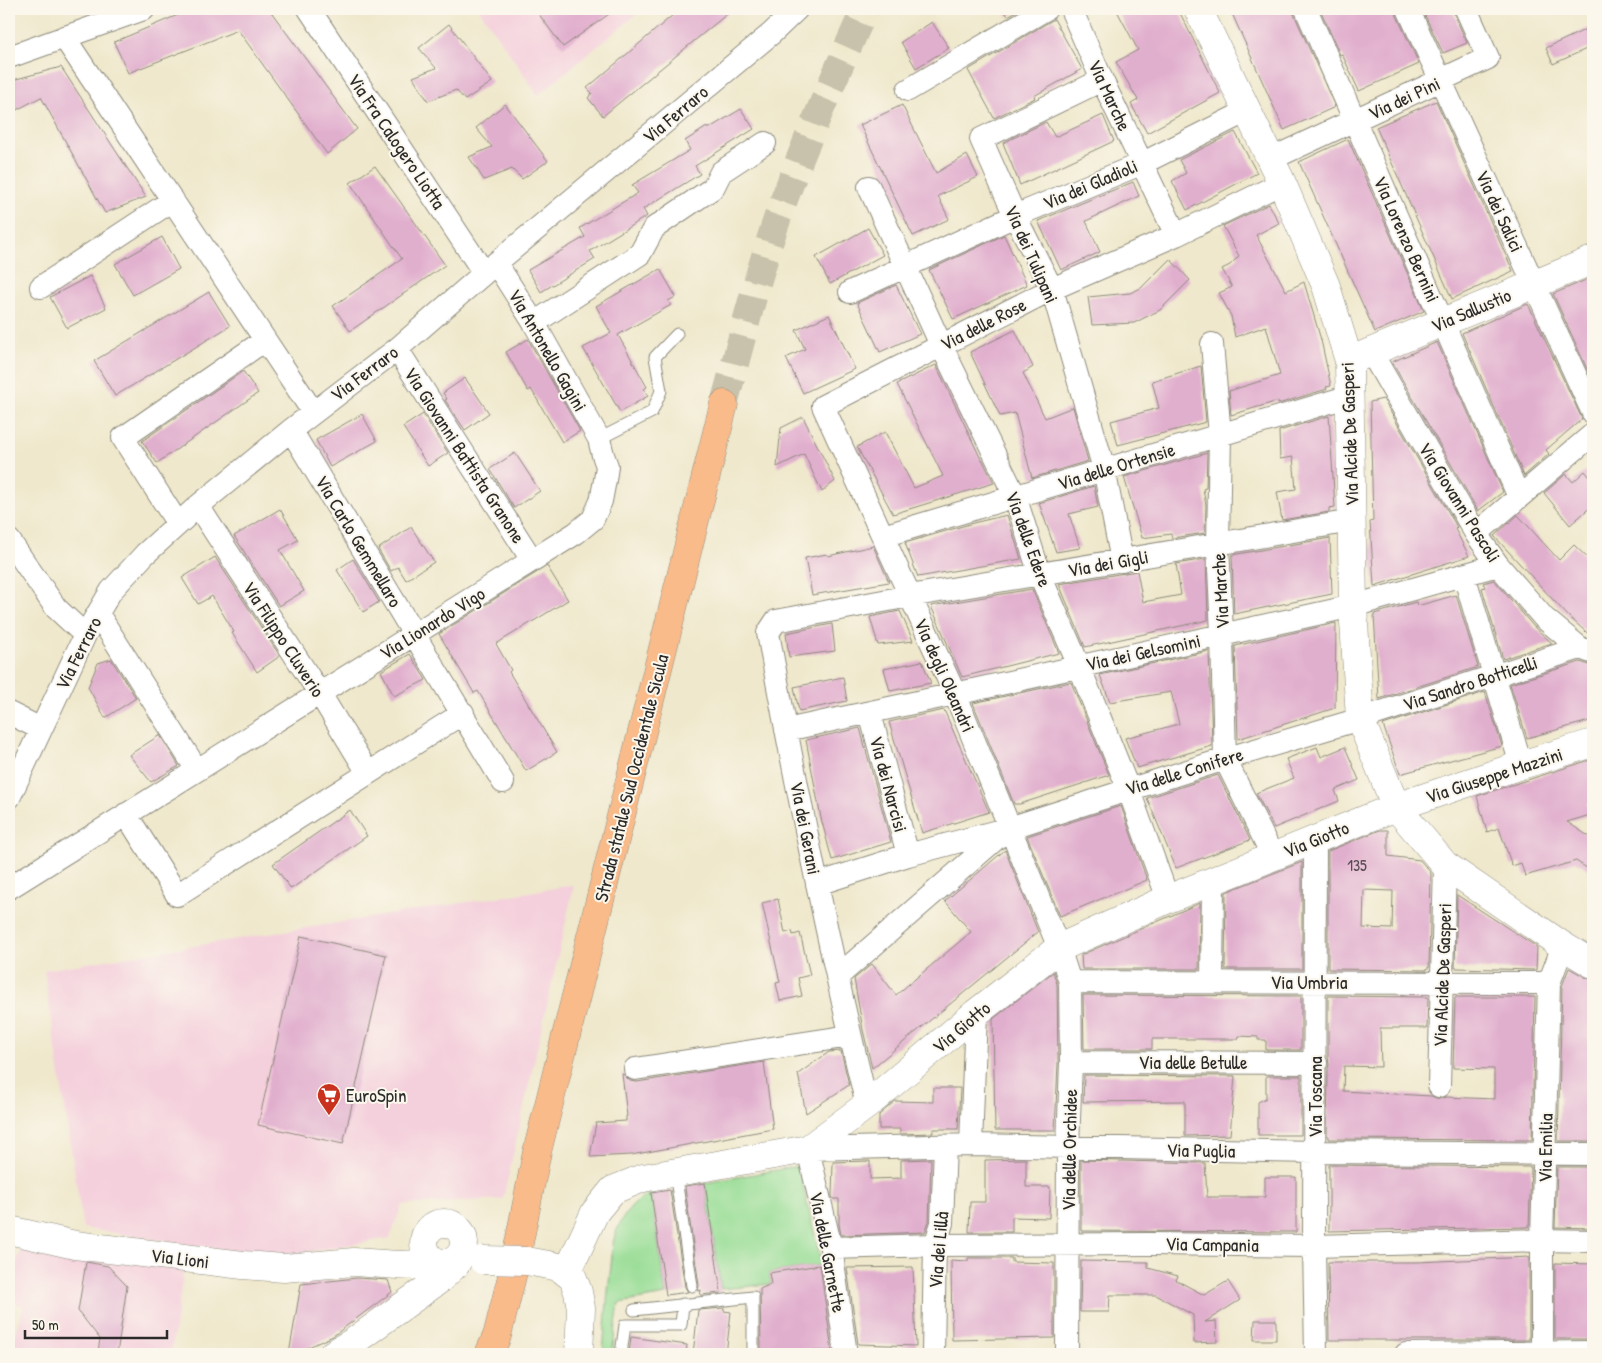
<svg xmlns="http://www.w3.org/2000/svg" width="1602" height="1363" font-family="'Patrick Hand',sans-serif">
	<style>
		.built { fill: #f4cfdc }
		.green { fill: #98dd95; stroke: #628460 }
		.building { fill: #e1afce; fill-rule: evenodd }
		.lines { fill: none; stroke-linecap: round; stroke-linejoin: round }
		.primary-tunnel { stroke: #c8c2ac; stroke-width: 28; stroke-dasharray: 28 14; stroke-linecap: butt }
		.service-casing { stroke: #8d8a7c; stroke-width: 13 }
		.minor-casing { stroke: #8d8a7c; stroke-width: 24 }
		.tertiary-casing { stroke: #8d8a7c; stroke-width: 29 }
		.primary-casing { stroke: #8d8a7c; stroke-width: 29 }
		.service { stroke: #fff; stroke-width: 11 }
		.minor { stroke: #fff; stroke-width: 22 }
		.tertiary { stroke: #fff; stroke-width: 28 }
		.primary { stroke: #fabb8b; stroke-width: 28 }
		.tertiary-bridge-casing { stroke: #8d8a7c; stroke-width: 29; stroke-linecap: butt }
		.tertiary-bridge { stroke: #fff; stroke-width: 28 }
		.labels { text-anchor: middle; dominant-baseline: central; stroke-width: 4; stroke-linejoin: round; paint-order: stroke }
		.number-label { font-size: 16px; fill: #584c54 }
		.street-label { font-size: 19px; fill: #2b2b2b; stroke: #fbf7ec }
		.poi-label { font-size: 19px; fill: #2b2b2b; stroke: #fbf7ec; text-anchor: start }
	</style>
	<rect width="100%" height="100%" fill="#fbf7ec"/>
	<filter id="ink" filterUnits="userSpaceOnUse"><feTurbulence type="fractalNoise" baseFrequency=".02" numOctaves="2"/><feDisplacementMap in="SourceGraphic" scale="10" xChannelSelector="R" yChannelSelector="G"/><feConvolveMatrix kernelMatrix="1 2 1 2 8 2 1 2 1" color-interpolation-filters="sRGB"/></filter>
	<filter id="wash" filterUnits="userSpaceOnUse"><feTurbulence type="fractalNoise" baseFrequency=".0096" numOctaves="4" result="noise"/><feDisplacementMap in="SourceGraphic" scale="20" xChannelSelector="R" yChannelSelector="G"/><feGaussianBlur stdDeviation="1.12" result="paint"/><feColorMatrix in="noise" values="0 0 0 0 0 0 0 0 0 0 0 0 0 0 0 0 0 1.4 0 .05"/><feComposite in="paint" operator="in"/></filter>
	<g filter="url(#wash)">
		<rect width="100%" height="100%" fill="#efe8cc"/>
		<!-- built -->
		<path class="built" d="M479,9H643L538,95Z
			M574,885L503,1199L402,1205L390,1238L287,1255H252L83,1228L44,970Z
			M22,1245L184,1268L171,1354H10L24,1306L9,1301V1286Z"/>
		<!-- green -->
		<path class="green" d="M798,1166L822,1265L769,1273L771,1284L721,1289L705,1183Z
			M651,1193L666,1295L619,1303L612,1354H603C605,1325 607,1295 611,1266C612,1257 612,1247 614,1239C619,1219 633,1201 651,1193Z"/>
		<g id="blocks">
			<!-- building -->
			<path class="building" d="M192,9H269L357,129L327,154L238,30L128,73L114,42Z
				M535,9H616L563,47Z
				M680,9H733L603,116L588,98L592,93L587,88Z
				M1003,9H1020L1008,16Z
				M1116,9H1178L1220,93L1147,133L1131,104L1138,100L1116,62L1138,50Z
				M1230,9H1293L1294,14L1335,107L1284,130Z
				M1320,9H1395L1396,14L1419,64L1359,91L1342,54L1340,55Z
				M1422,9H1453L1454,14L1467,43L1443,53Z
				M1054,19L1082,69L1034,96L1035,98L994,118L968,70Z
				M932,22L949,48L916,68L901,42Z
				M449,24L492,82L465,100L456,90L428,101L413,77L436,68L419,48Z
				M1593,26V46L1553,64L1546,48Z
				M61,67L146,197L105,213L41,97L9,114V81Z
				M1436,101L1513,271L1452,299L1376,127Z
				M505,104L548,161L522,179L512,169L484,180L469,157L492,147L476,128Z
				M902,105L936,173L967,155L978,177L938,196L949,219L913,236L860,125Z
				M741,109L754,129L695,166L700,174L643,209L647,216L590,251L595,259L541,292L528,270L585,237L580,228L638,193L632,185L690,150L685,141L707,127L708,129Z
				M1103,115L1114,141L1020,185L1003,143L1046,122L1055,137Z
				M1235,132L1257,173L1187,210L1172,181L1186,173L1179,160Z
				M1348,139L1424,311L1375,332L1299,162Z
				M375,166L445,265L350,331L333,306L402,259L350,183Z
				M1133,182L1139,196L1086,221L1100,252L1061,270L1038,221Z
				M1269,204L1279,223L1256,235L1286,291L1304,282L1321,340L1331,386L1326,387L1327,389L1278,404V401L1231,415L1229,391L1280,375L1266,326L1235,337L1231,316L1219,293L1232,287L1222,269L1230,265L1239,256L1223,226Z
				M868,228L883,255L830,284L816,257Z
				M1004,235L1027,285L953,319L929,270Z
				M162,237L179,269L133,295L115,264Z
				M1170,259L1190,280L1160,310L1134,323L1092,325L1088,297L1130,293L1141,288Z
				M660,269L676,297L668,301L671,305L618,335L647,387L644,389L648,396L620,412L583,348L611,333L596,306Z
				M90,276L106,308L67,328L50,297Z
				M1593,277V382L1553,294Z
				M896,285L920,334L880,352L857,303Z
				M209,292L230,326L115,396L94,361Z
				M1528,304L1582,419L1546,450L1549,454L1524,476L1462,333Z
				M829,315L855,369L803,393L786,358L805,349L796,330Z
				M1015,330L1033,367L1023,373L1045,418L1073,407L1088,461L1032,478L1015,413L1000,416L970,352Z
				M528,339L580,431L562,442L531,389L528,391L506,352Z
				M1437,342L1503,492L1478,511L1392,362Z
				M936,365L981,459H982L994,483L893,514L857,447L885,432L914,488L943,476L897,384Z
				M1201,366L1206,422L1118,445L1111,421L1159,408L1152,381Z
				M243,371L258,393L157,463L142,441Z
				M465,378L489,413L465,430L445,400L447,399L443,393Z
				M1383,399L1457,527L1455,529L1469,556L1374,586L1370,522L1373,521L1370,402Z
				M362,414L377,441L330,467L316,440Z
				M423,414L448,453L428,466L403,427Z
				M1329,416L1335,507L1329,508V512L1282,520L1277,492L1296,489L1293,457L1280,459L1279,431Z
				M803,417L835,481L822,492L804,454L777,467L781,428Z
				M515,453L540,491L514,508L490,469Z
				M1207,453L1206,488L1203,489L1206,505L1205,533L1172,538L1171,534L1142,538L1124,477Z
				M1585,471L1593,481V505L1570,525L1544,493L1566,474L1573,482Z
				M1094,486L1098,507L1069,514L1080,548L1056,552L1039,503Z
				M280,509L298,540L280,550L304,591L279,606L234,536Z
				M1007,515L1021,559L918,577L905,543L973,523Z
				M1518,515L1559,560L1574,545L1593,563V638L1569,617L1494,536Z
				M411,527L434,562L406,580L398,567L391,571L378,549Z
				M1330,538L1332,594L1234,614L1232,555Z
				M873,546L889,582L812,595L805,558L827,554L828,556Z
				M215,557L280,656L257,672L232,633L234,632L212,596L198,604L182,578Z
				M353,559L379,602L363,612L337,570Z
				M1206,559L1208,620L1085,647L1059,584L1137,571L1143,602L1181,595L1176,564Z
				M547,566L568,600L496,644L511,670L509,672L557,752L526,771L478,691L474,693L439,634Z
				M1494,580L1534,627L1552,643L1503,659L1482,588L1485,587L1483,583Z
				M1032,589L1059,653L962,677L931,606Z
				M1456,595L1478,667L1379,699L1374,614L1416,602L1417,606Z
				M900,611L913,641L878,645L870,617Z
				M1336,623L1335,708L1238,739L1235,646Z
				M832,624L835,651L789,657L786,633Z
				M1209,651L1212,746L1137,768L1125,738L1179,724L1171,692L1110,702L1100,675Z
				M410,654L426,680L394,696L381,671Z
				M111,659L136,698L105,718L88,687L98,663Z
				M922,661L931,683L890,691L884,669Z
				M1580,662L1593,666V720L1527,738L1510,684Z
				M843,677L847,701L799,711L794,687Z
				M1071,682L1109,775L1020,804H1014L973,703Z
				M1485,692L1502,746L1400,774L1383,725Z
				M944,710L989,812L922,833L889,722Z
				M860,728L891,842L832,860L821,818L806,740Z
				M160,735L179,766L151,782L129,755Z
				M1317,747L1321,757L1345,747L1359,780L1335,790L1339,801L1274,828L1256,793L1294,778L1286,759Z
				M1593,759V801L1587,803L1590,815L1567,822L1593,839V872L1576,861L1525,876L1521,863L1512,866L1499,828L1487,832L1477,796Z
				M1218,775L1250,840L1176,868L1147,798Z
				M1121,806L1147,880L1060,916L1027,836Z
				M350,810L367,836L291,889L273,864Z
				M1380,830H1388V856L1420,860L1431,873L1429,968H1427V970L1328,969V851ZM1364,890L1393,891L1392,929L1363,928Z
				M1005,850L1038,932L872,1068L863,1030L854,979L872,964L896,995L971,932L945,901Z
				M1302,862V969H1225L1226,892Z
				M1457,895L1537,947L1536,970L1455,968Z
				M778,899L785,933L792,931L793,935L800,933L810,975L798,978L802,996L780,1001L776,983L780,982L762,903Z
				M1200,903L1199,969H1082L1081,955Z
				M301,936L386,955L343,1144L258,1125Z
				M1569,968L1585,977L1593,980V1141H1558L1562,986Z
				M1053,972L1057,984L1058,1062L1055,1130H995L993,1019Z
				M1083,995L1301,996V1050H1266V1040H1258V1037L1239,1036L1238,1039H1152V1049H1084Z
				M1328,996L1428,997L1427,1028H1380L1381,1067L1344,1066L1343,1091L1431,1096L1439,1099L1446,1097L1494,1099V1069L1453,1068L1455,997H1535L1532,1140L1329,1139V1136H1327L1328,1069L1329,1064L1328,1057Z
				M841,1051L849,1085L806,1113L798,1074L829,1052Z
				M764,1062L773,1129L631,1155L590,1157L596,1123L626,1121V1116H627L622,1074H623L630,1081L637,1082Z
				M1084,1075L1235,1076L1230,1135L1185,1136V1101L1083,1102Z
				M1266,1076H1301V1135H1258V1102L1266,1098Z
				M933,1088H960L958,1129H933V1133L900,1134V1129H879V1115L895,1101L933,1102Z
				M931,1159L929,1221L925,1232L841,1235L839,1224V1199H833L832,1196L833,1162L870,1161V1179L901,1178V1160Z
				M1026,1159V1187H1050L1049,1218L1012,1217V1232H969L970,1202H985V1160Z
				M1081,1160L1205,1163L1207,1197H1265V1177H1296V1232L1081,1231Z
				M1329,1165L1531,1167L1529,1227L1329,1231Z
				M1557,1167H1593V1228L1555,1227Z
				M705,1183L721,1293L700,1295L701,1290L698,1291L699,1285L685,1188V1186Z
				M670,1190L685,1287L688,1292L666,1295L651,1193Z
				M1529,1257V1340H1329L1328,1262H1417Z
				M968,1258H1012V1262L1054,1263V1338L952,1340L951,1260L968,1261Z
				M1081,1261L1148,1262V1268L1178,1276L1176,1280L1204,1295L1228,1281L1240,1300L1205,1322L1216,1321L1217,1342L1194,1343L1193,1315L1156,1295H1110L1109,1312H1080Z
				M86,1262L108,1266L127,1286L117,1354L98,1352L100,1339L78,1311Z
				M1555,1263L1593,1264V1339H1555Z
				M820,1265L832,1351H761L760,1289L771,1284L769,1273Z
				M913,1267L916,1346L858,1344L847,1268Z
				M357,1278L388,1280L392,1292L333,1336L293,1354H289L301,1284Z
				M724,1308V1311L731,1312L726,1354H693L698,1310Z
				M1255,1320H1276V1340H1254Z
				M631,1337L687,1345L686,1354H629Z"/>
		</g>
	</g>
	<g filter="url(#ink)">
		<use href="#blocks" fill-opacity="0" stroke="#8d8a7c" stroke-width="1"/>
		<g class="lines">
			<!-- primary-tunnel -->
			<path class="primary-tunnel" d="M724,404C743,335 760,264 785,197C809,133 837,71 865,9"/>
			<!-- service casing -->
			<g class="service-casing">
				<path id="service" d="M599,439L652,412L661,391L655,357L677,334
					M675,1172L692,1286
					M634,1310L753,1297V1354
					M621,1354L625,1325H681L683,1304"/>
			</g>
			<!-- minor casing -->
			<g class="minor-casing">
				<path id="minor" d="M309,9L484,273
					M1071,9L1102,80L1176,235
					M1306,9L1519,497
					M1408,9L1593,413
					M64,37L313,412
					M9,57L144,9
					M1102,80L981,139L1015,216L1052,289L1104,469L1122,561
					M908,90L1046,9
					M1271,159L1488,58L1466,9
					M869,187L941,345L1015,496L1040,575L1079,666L1128,788L1168,899
					M41,287L173,200
					M850,292L1015,216L1143,163L1247,111
					M534,323L640,254L654,228L713,188L721,172L765,143
					M1212,344L1220,435L1218,544L1222,635L1225,759L1273,857
					M397,349L532,560
					M1371,352L1476,534L1498,565L1544,618L1580,648L1591,652
					M291,430L503,782
					M198,506L320,694L368,773
					M178,524L123,438L265,340
					M1476,534L1593,434
					M883,536L1350,396
					M9,540L56,608L85,635
					M1464,575L1521,765
					M98,614L197,770
					M9,713L41,729
					M870,713L908,855
					M786,730L955,694L1353,606L1498,565
					M9,798L85,635L111,591L145,554L198,506L291,430L397,349L496,263L772,33L797,9
					M126,814L177,895L463,713
					M1315,840L1314,1246L1316,1354
					M817,884L908,855L1009,828L1225,759L1360,719L1580,648
					M9,888L576,533L593,519L601,501L605,480L607,466L603,455L599,439L534,323L496,263
					M837,977L1005,831
					M1070,982L1549,983
					M1212,982L1213,881
					M1071,1062L1316,1063
					M635,1069L850,1036
					M1439,1086L1445,865
					M867,1105C829,949 797,791 768,633L776,621L910,596L1352,521
					M971,1145L976,1013
					M831,1248L935,1245L1150,1244L1314,1246L1542,1240L1593,1241
					M1542,1352V1240L1549,983L1563,946
					M846,1354L831,1248L808,1149L971,1145L1315,1152L1593,1154
					M933,1354L935,1245L942,1223L945,1146
					M1067,1354L1068,1147L1071,1062L1070,982L1059,948L955,694L823,406L1052,289L1176,235L1282,183
					M1406,1354L1593,1352"/>
			</g>
			<!-- tertiary casing -->
			<g class="tertiary-casing">
				<path id="tertiary" d="M1198,9L1282,183L1326,286L1349,361L1353,606L1360,719L1396,807L1445,865L1563,946L1593,964
					M1349,361L1593,260
					M424 1243a20 20 0 1 1 40 0a20 20 0 1 1-40 0Z
					M9,1230L75,1245L243,1265L284,1268L354,1262L398,1265L441,1263
					M527,1261L559,1267L573,1278L578,1292L581,1308L579,1354
					M567,1273L595,1212L613,1190L643,1178L808,1149L867,1105L976,1013L1059,948L1168,899L1396,807L1521,765L1593,743
					M333,1354L353,1342L439,1280L456,1264L460,1255"/>
			</g>
			<!-- primary casing -->
			<g class="primary-casing">
				<path id="primary" d="M489,1354L497,1336L514,1268L537,1152L724,404"/>
			</g>
			<!-- service -->
			<use href="#service" class="service"/>
			<!-- minor -->
			<use href="#minor" class="minor"/>
			<!-- tertiary -->
			<use href="#tertiary" class="tertiary"/>
			<!-- primary -->
			<use href="#primary" class="primary"/>
			<!-- tertiary-bridge casing -->
			<g class="tertiary-bridge-casing">
				<path id="tertiary-bridge" d="M483,1260L527,1261"/>
			</g>
			<!-- tertiary-bridge -->
			<use href="#tertiary-bridge" class="tertiary-bridge"/>
		</g>
	</g>
	<!-- icons -->
	<defs>
		<g id="supermarket-pin" transform="scale(1.25)"><path d="M0 17L-7.5 6A9.5 9.5 0 1 1 7.5 6Z" fill="#c8321e" stroke="#fbf7ec"/><path d="M-6-5.5h2.5l.6 2H6L4.5 2H-2.5L-4.4-4H-6ZM-1.5 3.2a1.3 1.3 0 1 0 .1 0ZM3 3.2a1.3 1.3 0 1 0 .1 0Z" fill="#fff"/></g>
	</defs>
	<g fill-rule="evenodd">
		<use href="#supermarket-pin" x="329" y="1095"/>
	</g>
	<g class="labels">
		<!-- number labels -->
		<g class="number-label">
			<text x="1357" y="865">135</text>
		</g>
		<!-- street labels -->
		<g class="street-label">
			<text transform="translate(1110 95) rotate(65)">Via Marche</text>
			<text transform="translate(1404 98) rotate(-25)">Via dei Pini</text>
			<text transform="translate(675 114) rotate(-40)">Via Ferraro</text>
			<text transform="translate(397 141) rotate(56)">Via Fra Calogero Liotta</text>
			<text transform="translate(1090 184) rotate(-23)">Via dei Gladioli</text>
			<text transform="translate(1500 211) rotate(65)">Via dei Salici</text>
			<text transform="translate(1407 239) rotate(66)">Via Lorenzo Bernini</text>
			<text transform="translate(1032 254) rotate(66)">Via dei Tulipani</text>
			<text transform="translate(1471 310) rotate(-23)">Via Sallustio</text>
			<text transform="translate(983 324) rotate(-27)">Via delle Rose</text>
			<text transform="translate(548 350) rotate(60)">Via Antonello Gagini</text>
			<text transform="translate(364 373) rotate(-37)">Via Ferraro</text>
			<text transform="translate(1349 434) rotate(-92)">Via Alcide De Gasperi</text>
			<text transform="translate(465 455) rotate(57)">Via Giovanni Battista Granone</text>
			<text transform="translate(1116 466) rotate(-17)">Via delle Ortensie</text>
			<text transform="translate(1460 502) rotate(58)">Via Giovanni Pascoli</text>
			<text transform="translate(1029 539) rotate(70)">Via delle Edere</text>
			<text transform="translate(359 541) rotate(59)">Via Carlo Gemmellaro</text>
			<text transform="translate(1108 563) rotate(-10)">Via dei Gigli</text>
			<text transform="translate(1220 591) rotate(-93)">Via Marche</text>
			<text transform="translate(432 623) rotate(-32)">Via Lionardo Vigo</text>
			<text transform="translate(284 639) rotate(57)">Via Filippo Cluverio</text>
			<text transform="translate(1143 652) rotate(-12)">Via dei Gelsomini</text>
			<text transform="translate(78 653) rotate(-63)">Via Ferraro</text>
			<text transform="translate(945 675) rotate(66)">Via degli Oleandri</text>
			<text transform="translate(1470 683) rotate(-18)">Via Sandro Botticelli</text>
			<text transform="translate(1184 771) rotate(-17)">Via delle Conifere</text>
			<text transform="translate(1494 775) rotate(-18)">Via Giuseppe Mazzini</text>
			<text transform="translate(631 778) rotate(-76)">Strada statale Sud Occidentale Sicula</text>
			<text transform="translate(889 784) rotate(75)">Via dei Narcisi</text>
			<text transform="translate(806 828) rotate(79)">Via dei Gerani</text>
			<text transform="translate(1316 839) rotate(-22)">Via Giotto</text>
			<text transform="translate(1442 975) rotate(-88)">Via Alcide De Gasperi</text>
			<text x="1309" y="982">Via Umbria</text>
			<text transform="translate(961 1027) rotate(-40)">Via Giotto</text>
			<text x="1193" y="1062">Via delle Betulle</text>
			<text transform="translate(1315 1097) rotate(-90)">Via Toscana</text>
			<text transform="translate(1545 1148) rotate(-89)">Via Emilia</text>
			<text transform="translate(1069 1150) rotate(-89)">Via delle Orchidee</text>
			<text transform="translate(1201 1150) rotate(1)">Via Puglia</text>
			<text transform="translate(1212 1244) rotate(1)">Via Campania</text>
			<text transform="translate(938 1250) rotate(-85)">Via dei Lillà</text>
			<text transform="translate(828 1252) rotate(79)">Via delle Garnette</text>
			<text transform="translate(180 1258) rotate(7)">Via Lioni</text>
		</g>
		<!-- poi labels -->
		<g class="poi-label">
			<text x="346" y="1095">EuroSpin</text>
		</g>
	</g>
	<!-- margin -->
	<rect width="1602" height="1363" fill="none" stroke="#fbf7ec" stroke-width="30"/>
	<!-- scale -->
	<path d="M25 1330v8h142v-8" fill="none" stroke="#2b2b2b" stroke-width="2.5"/>
	<text x="32" y="1330" font-size="15" fill="#2b2b2b" stroke="#fbf7ec" stroke-width="4" paint-order="stroke">50 m</text>
</svg>
